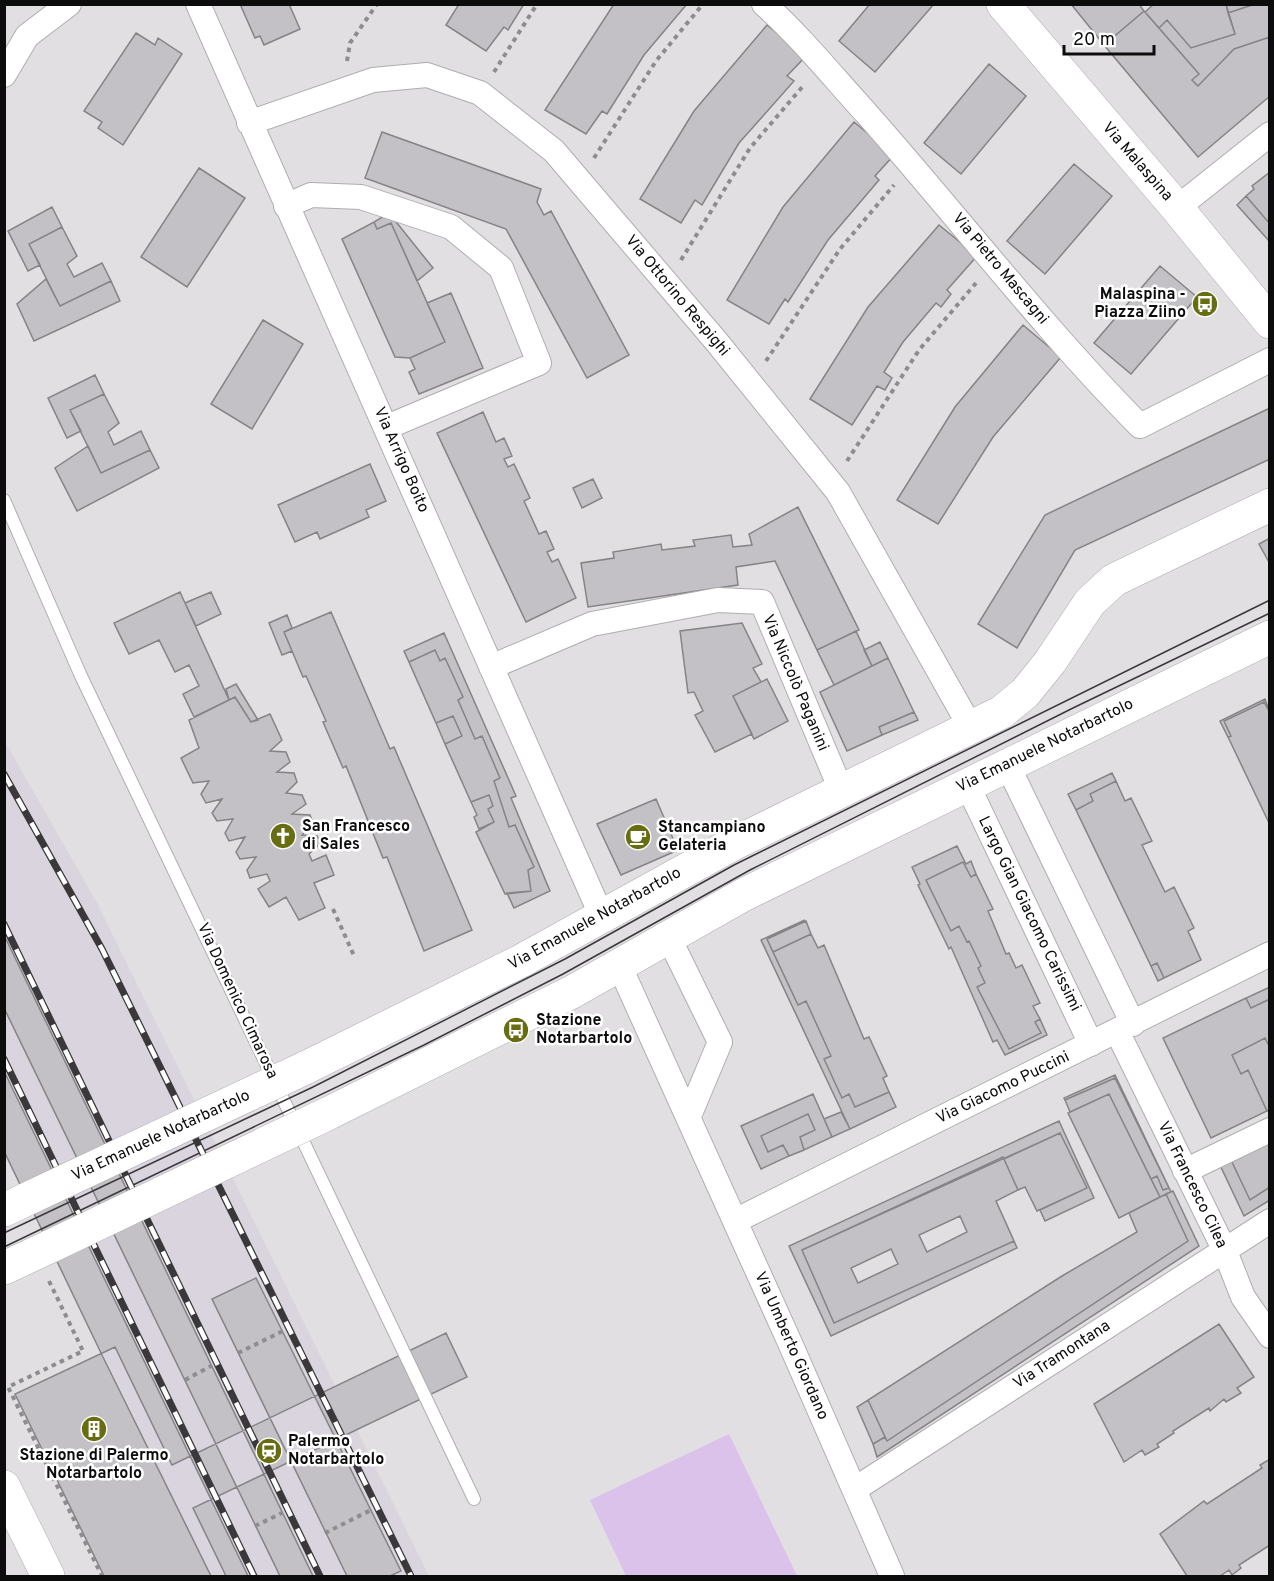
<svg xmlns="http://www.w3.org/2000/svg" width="1274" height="1581" font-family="Overpass,sans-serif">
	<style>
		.built { fill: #dad4de }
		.green { fill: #dac2ea }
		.building { fill: #c3c1c5; stroke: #858386; stroke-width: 1.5; fill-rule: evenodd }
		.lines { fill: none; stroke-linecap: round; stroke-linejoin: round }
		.lane-casing { stroke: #afadb0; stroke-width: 14 }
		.street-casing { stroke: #afadb0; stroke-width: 26 }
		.secondary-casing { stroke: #afadb0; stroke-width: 34 }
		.path { stroke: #8d8c8e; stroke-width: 4; stroke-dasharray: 4.5 4.5; stroke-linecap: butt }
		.lane { stroke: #fff; stroke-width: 12 }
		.street { stroke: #fff; stroke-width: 24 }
		.secondary { stroke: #fff; stroke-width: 33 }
		.tram { stroke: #3a383a; stroke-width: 1.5 }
		.rail-casing { stroke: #3a383a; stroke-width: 7 }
		.rail { stroke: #fff; stroke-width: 4.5; stroke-dasharray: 14; stroke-linecap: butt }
		.secondary-bridge-casing { stroke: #afadb0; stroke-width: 34; stroke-linecap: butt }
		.secondary-bridge { stroke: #fff; stroke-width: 33 }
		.labels { text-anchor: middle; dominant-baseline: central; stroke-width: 5; stroke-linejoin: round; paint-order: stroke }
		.street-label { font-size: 16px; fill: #0d0c0d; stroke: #fff }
		.poi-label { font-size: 16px; font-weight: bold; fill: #0d0c0d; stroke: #fff; text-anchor: start }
	</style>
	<rect width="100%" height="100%" fill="#e1dfe2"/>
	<!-- built -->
	<path class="built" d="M5,742L96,901L429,1576H211L5,1151Z"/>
	<!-- green -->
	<path class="green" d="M729,1434L797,1576H626L590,1500Z"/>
	<!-- building -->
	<path class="building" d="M240,4H289L300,29L264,45L260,36L255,38Z
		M459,4H524L508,30L504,27L486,51L446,25Z
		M614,4H687L644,55L607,114L602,111L586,134L545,110Z
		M870,4H934L875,72L839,41Z
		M1071,4H1139L1144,11L1104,45Z
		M1154,4H1226L1235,34L1191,48L1167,20L1159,28L1145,12Z
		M1226,4H1255L1228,13Z
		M1255,4H1270V37L1234,49L1198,86L1192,80L1199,74L1159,28L1167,20L1191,48L1235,34L1228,13Z
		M1144,11L1199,74L1192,80L1198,86L1234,49L1270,37V96L1198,157L1104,45Z
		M767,25L806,56L787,76L794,81L739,143L702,205L695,200L681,223L640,199L694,111Z
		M136,33L155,45L158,38L182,54L123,145L98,128L102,122L84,111Z
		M989,64L1026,96L961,174L924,143Z
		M854,122L894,155L875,176L879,180L828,240L788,302L785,299L769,324L727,300L783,207Z
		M382,132L541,189L537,202L544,215L551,211L629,355L587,378L506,229L365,178Z
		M1074,164L1112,196L1045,274L1007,241Z
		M199,168L245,198L187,287L141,257Z
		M1270,172V224L1246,196L1254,189L1252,186Z
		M1246,196L1270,224V242L1237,205Z
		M52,207L62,227L29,244L40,265L28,271L8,231Z
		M389,213L433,268L417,281L391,223L377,229L374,222Z
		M374,222L377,229L391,223L445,342L410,358L395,357L342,239Z
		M939,225L977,256L947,290L951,294L941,307L936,303L903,342L884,372L892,378L885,390L877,386L852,425L810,399L868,307Z
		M62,227L77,256L67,264L74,277L102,263L111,281L60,306L29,244Z
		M1160,266L1197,297L1131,374L1094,343Z
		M46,279L60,306L111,281L120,301L34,341L17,304Z
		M451,293L483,368L419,394L409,372L415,369L410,358L445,342L427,303Z
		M263,320L303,344L252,429L211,404Z
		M1023,325L1061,357L993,437L938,524L897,500L955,407Z
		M95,375L104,394L70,410L81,431L67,438L48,398Z
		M104,394L119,423L108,432L114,445L141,431L150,450L101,473L70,410Z
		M1270,408V459L1075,550L1017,648L978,624L1045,515Z
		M483,412L496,442L504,438L512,456L504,459L508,467L514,464L530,498L524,501L539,534L546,531L554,549L547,552L552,562L558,559L576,598L526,622L437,433Z
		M88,446L101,473L150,450L159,468L77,511L55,468Z
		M370,464L386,501L366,510L369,517L320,539L317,532L295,542L278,505Z
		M593,479L602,498L582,508L573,488Z
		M798,507L859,630L817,650L775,561L736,567L738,585L588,607L581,563L614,558L613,552L661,544L662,550L695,546L693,540L731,535L733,547L752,545L749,534Z
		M1270,538V564L1259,544Z
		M180,592L229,700L194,717L183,694L199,686L189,665L175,672L159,640L129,654L114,623Z
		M211,592L221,614L196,626L185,603Z
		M331,612L390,749L394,747L472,930L424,951L387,857L383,858L346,766L343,768L323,722L326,721L306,676L303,677L284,632Z
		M287,615L292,628L284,632L292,651L282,655L269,623Z
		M742,623L762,664L753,668L761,682L733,696L752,734L715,752L695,715L703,711L694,692L688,693L680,631Z
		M856,631L872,666L834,685L817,650Z
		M444,633L516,796L511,798L550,891L514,908L507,893L531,891L528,870L534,867L515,825L509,827L494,781L500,778L482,736L475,739L458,700L463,697L445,658L440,661L435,650L409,662L404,651Z
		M880,642L888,658L872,666L864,650Z
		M435,650L440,661L445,658L463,697L458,700L475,739L482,736L500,778L494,781L509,827L515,825L534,867L528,870L531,891L505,894L476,832L494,822L488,809L493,806L489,795L471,802L445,744L462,736L453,716L436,723L409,662Z
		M888,658L914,712L879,727L882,735L847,751L820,692Z
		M767,679L788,721L754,739L733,696Z
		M236,684L258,720L251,722L235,697L229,700L226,689Z
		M235,697L251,722L270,714L282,740L270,751L286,752L290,762L277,772L294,773L297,782L286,793L302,795L306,804L292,814L310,815L313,823L302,835L317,836L321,843L309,854L312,861L326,855L334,875L314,883L325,908L299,920L286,897L269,907L258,889L270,881L267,874L250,878L247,870L256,857L240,859L236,852L245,837L229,841L225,833L233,819L217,821L212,813L222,799L206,803L201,794L209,781L193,783L181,758L199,748L189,720Z
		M1265,699L1270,713L1264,702L1224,721L1231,736L1228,737L1220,721Z
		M1264,702L1270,713V825L1228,737L1231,736L1224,721Z
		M914,712L918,720L882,735L879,727Z
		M453,716L462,736L445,744L436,723Z
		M1112,773L1116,781L1090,794L1093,801L1076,810L1068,794Z
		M1116,781L1125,801L1131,798L1152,841L1142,845L1165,892L1174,887L1194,928L1188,931L1201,960L1164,978L1157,963L1151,966L1076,810L1093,801L1090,794Z
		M489,795L493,806L488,809L494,822L479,829L474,817L477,815L471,802Z
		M656,799L678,850L621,875L597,824Z
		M957,846L966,864L971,861L976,874L971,877L963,862L926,880L951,931L959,926L967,942L969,941L981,966L978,968L985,983L977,987L1009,1049L1041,1033L1035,1022L1040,1019L1047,1035L1005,1055L997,1040L993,1042L951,947L949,949L918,885L920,884L912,867Z
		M963,862L971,877L976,874L993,909L988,911L1006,954L1009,953L1016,968L1022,965L1040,1003L1033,1006L1040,1019L1035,1022L1041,1033L1009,1049L977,987L985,983L978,968L981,966L969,941L967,942L959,926L951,931L926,880Z
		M805,920L767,939L798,1005L806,1001L831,1056L824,1059L842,1098L849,1094L855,1107L889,1092L896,1107L850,1129L761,940Z
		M806,921L811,934L773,952L767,939Z
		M811,934L818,948L824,945L864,1039L869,1037L887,1076L883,1078L889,1092L855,1107L849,1094L842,1098L824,1059L831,1056L806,1001L798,1005L773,952Z
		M4,939H6L313,1576H280L4,1008Z
		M1157,963L1164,978L1158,981L1151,966Z
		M1270,987V999L1251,1008L1246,998Z
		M1246,998L1251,1008L1270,999V1048L1265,1038L1232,1055L1241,1074L1248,1070L1267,1111L1211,1138L1163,1038Z
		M1265,1038L1270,1048V1110L1267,1111L1248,1070L1241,1074L1232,1055Z
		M4,1071L248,1576H211L101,1353L4,1151Z
		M1115,1075L1171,1192L1160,1197L1151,1179L1157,1176L1163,1190L1169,1188L1115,1078L1065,1100L1064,1098Z
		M1115,1078L1169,1188L1163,1190L1157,1176L1151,1179L1109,1094L1070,1112L1065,1100Z
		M813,1094L832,1137L804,1150L800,1137L815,1130L808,1114L761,1136L768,1152L783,1145L789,1156L761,1169L741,1126Z
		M1109,1094L1160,1197L1119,1218L1068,1113Z
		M841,1112L850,1129L832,1137L824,1119Z
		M808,1114L815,1130L800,1137L804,1150L789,1156L783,1145L768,1152L761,1136Z
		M1059,1121L1094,1198L1045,1221L1040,1210L1087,1188L1060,1133L802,1250L834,1323L1014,1241L1017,1248L831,1336L789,1246Z
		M1060,1133L1087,1188L1037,1211L1025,1187L1018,1190L1004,1159Z
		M1270,1141V1187L1250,1200L1231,1160Z
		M1003,1157L1018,1190L996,1201L1014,1241L834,1323L802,1250ZM960,1216L967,1232L927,1252L919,1235ZM891,1249L898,1264L858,1283L851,1268Z
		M1231,1160L1250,1200L1270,1187V1200L1244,1216L1220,1165Z
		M1173,1191L1199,1246L877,1457L873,1444L885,1437L887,1441L1188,1241L1166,1194Z
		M1166,1194L1188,1241L887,1441L868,1400L1062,1276L1137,1232L1129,1213Z
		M256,1278L401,1571L390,1576H347L212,1299Z
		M1219,1324L1254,1377L1237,1388L1241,1393L1226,1402L1224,1399L1210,1411L1209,1408L1173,1431L1174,1433L1157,1444L1159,1447L1145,1455L1142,1450L1124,1462L1094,1404Z
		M446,1333L467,1377L193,1508L226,1576H104L15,1394L115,1347L172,1465Z
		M868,1400L885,1437L873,1444L857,1407Z
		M1270,1459V1545L1239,1565L1241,1568L1232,1575L1229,1570L1220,1576H1187L1160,1534L1204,1501L1207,1504L1262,1468L1260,1465Z"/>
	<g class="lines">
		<!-- lane casing -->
		<g class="lane-casing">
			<path id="lane" d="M4,500L81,676L474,1499"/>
		</g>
		<!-- street casing -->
		<g class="street-casing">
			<path id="street" d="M198,4L602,917
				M764,4C802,38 833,77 867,114C959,218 1043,328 1140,426L1270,360
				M4,75L27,36L69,4
				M249,123L373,80L427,75L480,93L554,151L716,341L838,492L971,728
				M286,206L311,195L361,197L451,227L501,268L539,363L387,427
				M1177,208L1270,134
				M491,667L592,624L718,600L762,602L841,790
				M1007,764L1133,1024
				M967,784L1091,1044
				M669,938L720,1042L689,1116
				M620,967L790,1343L892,1576
				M1117,1031L1225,1251L1243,1297L1270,1336
				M1185,1171L1270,1130
				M735,1221L1270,954
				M855,1489L1270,1221"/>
		</g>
		<!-- secondary casing -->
		<g class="secondary-casing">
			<path id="secondary" d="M1003,4L1177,208L1270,322
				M305,1068L521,961L733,844L1002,712L1025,693L1050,662L1090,602L1114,580L1270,505
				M327,1114L572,992L743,895L1270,637
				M4,1210L27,1199
				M4,1268L51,1246
				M4,1487L48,1576"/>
		</g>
		<!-- path -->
		<path class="path" d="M347,61L350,43L377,4
			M494,72L537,4
			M594,158L656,61L703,4
			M681,260L750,148L804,85
			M766,361L840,249L894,185
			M847,461L919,350L976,283
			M333,909L355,958
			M49,1281L83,1351L8,1387L102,1576
			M238,1353L283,1331
			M185,1380L211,1366
			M255,1526L282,1513
			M325,1533L371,1510"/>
		<!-- lane -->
		<use href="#lane" class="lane"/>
		<!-- street -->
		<use href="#street" class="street"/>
		<!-- secondary -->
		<use href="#secondary" class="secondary"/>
		<!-- tram -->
		<path class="tram" d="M4,1233L313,1087L565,959L734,865L1270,600
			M4,1247L424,1045L563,974L750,870L1073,708L1270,613"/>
		<!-- rail casing -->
		<g class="rail-casing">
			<path id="rail" d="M4,774L102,949L411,1576
				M4,924L320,1576
				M4,1059L254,1576"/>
		</g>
		<!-- rail -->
		<use href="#rail" class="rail"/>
		<!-- secondary-bridge casing -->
		<g class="secondary-bridge-casing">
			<path id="secondary-bridge" d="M27,1199L305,1068
				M51,1246L327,1114"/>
		</g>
		<!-- secondary-bridge -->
		<use href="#secondary-bridge" class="secondary-bridge"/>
	</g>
	<!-- icons -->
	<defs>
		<g id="bus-disc" transform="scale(1.35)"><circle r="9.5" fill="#686d11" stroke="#fff"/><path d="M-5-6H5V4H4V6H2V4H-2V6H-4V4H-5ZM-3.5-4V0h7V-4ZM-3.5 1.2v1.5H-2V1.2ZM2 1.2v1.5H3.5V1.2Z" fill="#fff"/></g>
		<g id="church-disc" transform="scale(1.35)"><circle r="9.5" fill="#686d11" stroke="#fff"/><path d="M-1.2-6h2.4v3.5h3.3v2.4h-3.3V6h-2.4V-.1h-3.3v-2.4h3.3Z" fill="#fff"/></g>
		<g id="cafe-disc" transform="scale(1.35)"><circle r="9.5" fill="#686d11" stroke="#fff"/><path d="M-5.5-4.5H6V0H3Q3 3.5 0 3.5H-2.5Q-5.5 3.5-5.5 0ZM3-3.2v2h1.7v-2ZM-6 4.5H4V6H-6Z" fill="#fff"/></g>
		<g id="building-disc" transform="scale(1.35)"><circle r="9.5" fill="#686d11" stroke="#fff"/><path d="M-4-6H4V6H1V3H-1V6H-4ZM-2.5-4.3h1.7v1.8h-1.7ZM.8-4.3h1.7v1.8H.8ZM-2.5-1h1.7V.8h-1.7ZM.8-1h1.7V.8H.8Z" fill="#fff"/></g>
		<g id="station-disc" transform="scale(1.35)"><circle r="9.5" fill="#686d11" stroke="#fff"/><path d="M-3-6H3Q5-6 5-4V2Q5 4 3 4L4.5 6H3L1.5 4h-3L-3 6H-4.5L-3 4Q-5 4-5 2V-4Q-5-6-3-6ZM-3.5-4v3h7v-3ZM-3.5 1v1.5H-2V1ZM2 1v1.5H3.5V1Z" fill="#fff"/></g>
	</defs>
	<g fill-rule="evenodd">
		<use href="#bus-disc" x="1205" y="304"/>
		<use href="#church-disc" x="283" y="836"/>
		<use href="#cafe-disc" x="638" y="837"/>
		<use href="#bus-disc" x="516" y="1030"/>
		<use href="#building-disc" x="94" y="1429"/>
		<use href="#station-disc" x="269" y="1451"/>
	</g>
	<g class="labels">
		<!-- street labels -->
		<g class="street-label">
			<text transform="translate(1137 162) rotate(49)">Via Malaspina</text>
			<text transform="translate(1000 269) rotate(50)">Via Pietro Mascagni</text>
			<text transform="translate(677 296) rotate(50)">Via Ottorino Respighi</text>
			<text transform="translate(401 460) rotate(66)">Via Arrigo Boito</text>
			<text transform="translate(795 683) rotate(67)">Via Niccolò Paganini</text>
			<text transform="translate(1045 746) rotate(-26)">Via Emanuele Notarbartolo</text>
			<text transform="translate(1029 914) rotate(64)">Largo Gian Giacomo Carissimi</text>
			<text transform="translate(595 919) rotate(-29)">Via Emanuele Notarbartolo</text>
			<text transform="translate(237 1001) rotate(65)">Via Domenico Cimarosa</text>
			<text transform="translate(1003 1088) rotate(-26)">Via Giacomo Puccini</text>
			<text transform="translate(161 1136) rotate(-25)">Via Emanuele Notarbartolo</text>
			<text transform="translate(1192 1185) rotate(64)">Via Francesco Cilea</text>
			<text transform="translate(791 1346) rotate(66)">Via Umberto Giordano</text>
			<text transform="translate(1062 1355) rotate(-33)">Via Tramontana</text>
		</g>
		<!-- poi labels -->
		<g class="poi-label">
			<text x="1186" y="295" text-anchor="end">Malaspina -<tspan x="1186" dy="18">Piazza Ziino</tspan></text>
			<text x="302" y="827">San Francesco<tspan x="302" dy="18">di Sales</tspan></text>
			<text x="658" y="828">Stancampiano<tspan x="658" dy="18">Gelateria</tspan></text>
			<text x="536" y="1021">Stazione<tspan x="536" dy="18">Notarbartolo</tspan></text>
			<text x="288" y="1442">Palermo<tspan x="288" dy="18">Notarbartolo</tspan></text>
			<text x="94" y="1456" text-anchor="middle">Stazione di Palermo<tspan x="94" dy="18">Notarbartolo</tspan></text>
		</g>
	</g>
	<!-- border -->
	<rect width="1274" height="1581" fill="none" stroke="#0d0c0d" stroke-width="12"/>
	<!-- scale -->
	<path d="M1064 45v9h90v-9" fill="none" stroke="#0d0c0d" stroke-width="3"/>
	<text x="1073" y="45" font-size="18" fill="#0d0c0d" stroke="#ffffff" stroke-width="4.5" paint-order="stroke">20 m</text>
</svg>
